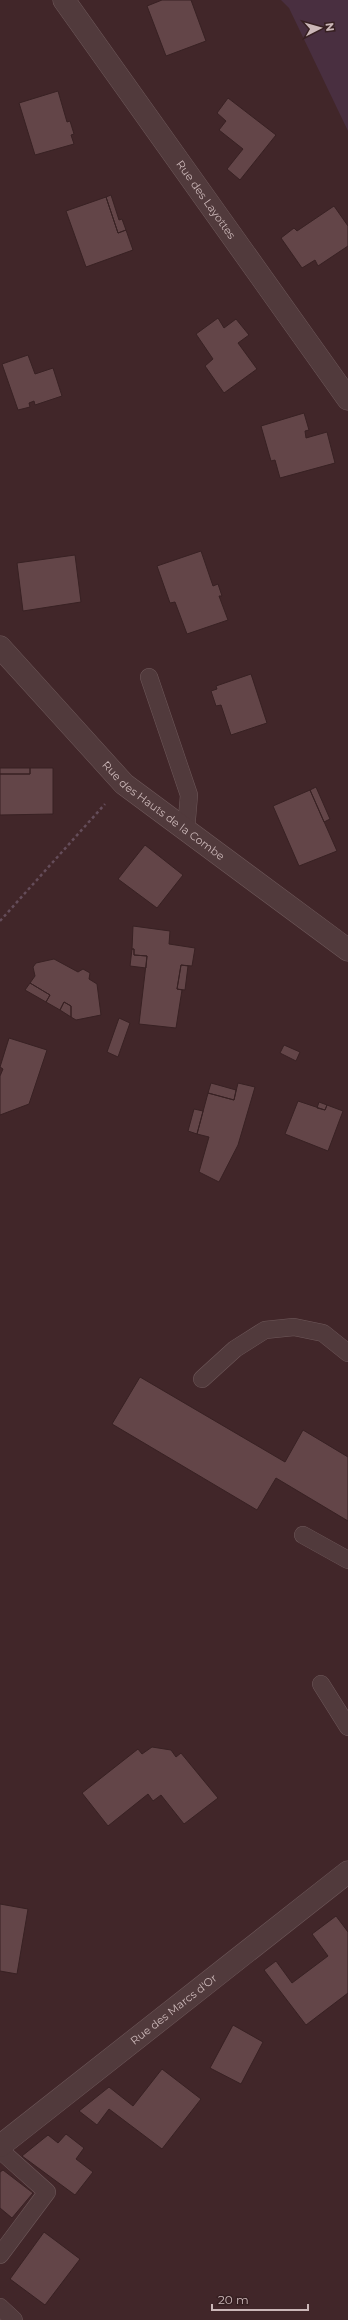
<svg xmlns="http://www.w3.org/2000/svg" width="348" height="2320" font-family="Montserrat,sans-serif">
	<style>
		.green { fill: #492f40 }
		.building { fill: #634548; stroke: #382123 }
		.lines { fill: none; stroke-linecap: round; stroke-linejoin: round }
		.service-casing { stroke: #6e585a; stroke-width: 18 }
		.minor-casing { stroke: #6e585a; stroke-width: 23 }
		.path { stroke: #654d5a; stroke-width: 2.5; stroke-dasharray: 3 3; stroke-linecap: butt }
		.service { stroke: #513a3c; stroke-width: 17 }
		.minor { stroke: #513a3c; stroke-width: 22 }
		.labels { text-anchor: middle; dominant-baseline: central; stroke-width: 3.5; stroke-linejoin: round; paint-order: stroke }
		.street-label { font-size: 11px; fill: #cbb7b8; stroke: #361f21 }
	</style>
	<rect width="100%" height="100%" fill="#412629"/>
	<!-- green -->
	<path class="green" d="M281,0H348V131L289,8Z"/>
	<!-- building -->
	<path class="building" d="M162,0H191L206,41L166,56L147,6Z
		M58,91L67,122L70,121L74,134L71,135L74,144L35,155L19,103Z
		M228,98L276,135L240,180L227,169L243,149L219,130L226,121L217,113Z
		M111,195L119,220L122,219L126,230L118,233L106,197Z
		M106,197L118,233L126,230L133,250L86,267L66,211Z
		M334,206L348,226V246L318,266L315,260L302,268L281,238L294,228L297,231Z
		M218,318L224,328L236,319L249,335L238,343L257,369L224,393L205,366L213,359L196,334Z
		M28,355L35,374L53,368L62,396L35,405L34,401L29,403L30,407L18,410L2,364Z
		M304,413L309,430L305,431L306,438L327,432L335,463L280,478L275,460L271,461L261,426Z
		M201,551L213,586L218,584L222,596H219L228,620L187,634L175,602L170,603L157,566Z
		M75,555L81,602L23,611L17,563Z
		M251,674L267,723L231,735L221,705L216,706L211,691L217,689L216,686Z
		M0,768H30V774H0Z
		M30,768H53V814L0,815V774H30Z
		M316,787L330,819L324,822L310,790Z
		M310,790L337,851L299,866L273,806Z
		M145,845L183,875L157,908L118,879Z
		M133,926L170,931L169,944L195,948L192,966L181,965L177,989L182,990L176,1028L139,1024L147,956L134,955V949H132Z
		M132,949H134V955L147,956L146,968L130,966Z
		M54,959L78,972L83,969L90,973L89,979L97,984L101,1015L76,1020L71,1017V1006L64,1002L60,1010L46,1002L50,995L30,983L35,976L33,967L36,963Z
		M181,965L188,966L185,990L177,989Z
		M30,983L50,995L46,1002L25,990Z
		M64,1002L71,1006V1017L60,1010Z
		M119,1018L130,1023L118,1057L107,1052Z
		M9,1038L47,1050L29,1104L0,1115V1076L3,1069L0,1067Z
		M284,1045L300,1052L296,1061L280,1053Z
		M211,1083L236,1090L234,1100L208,1093Z
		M238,1083L255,1087L238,1145L219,1182L199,1172L209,1137L197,1134L208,1093L234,1100Z
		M298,1101L325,1110L327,1105L343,1111L328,1151L285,1134Z
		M319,1102L327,1105L325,1110L317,1108Z
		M194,1109L203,1111L197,1134L188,1131Z
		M140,1377L285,1462L303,1430L348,1457V1521L276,1478L257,1510L112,1424Z
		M152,1747L171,1750L176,1757L181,1753L218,1798L184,1824L161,1795L153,1801L148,1794L108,1826L82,1793L138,1749L142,1754Z
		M0,1904L28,1909L17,1974L0,1971Z
		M336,1916L348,1932V1993L306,2025L264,1970L276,1961L292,1983L328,1956L312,1934Z
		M233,2025L263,2042L241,2084L210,2068Z
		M162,2069L201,2099L162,2149L109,2109L97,2125L79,2111L109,2087L133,2106Z
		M66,2134L84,2148L76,2159L93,2172L75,2195L22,2156L48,2135L58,2143Z
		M3,2170L33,2193L12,2218L0,2208V2172Z
		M44,2232L80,2259L45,2305L10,2279Z"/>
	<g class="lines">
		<!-- service casing -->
		<g class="service-casing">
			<path id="service" d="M149,677L189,795L186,830
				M202,1379L235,1349L265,1330L294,1327L323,1333L348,1353
				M303,1535L348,1560
				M321,1684L348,1727
				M0,2150L47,2192L0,2255
				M0,2307L14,2320"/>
		</g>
		<!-- minor casing -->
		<g class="minor-casing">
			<g id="minor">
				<path id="s1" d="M64,0L348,399"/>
				<path id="s2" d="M0,647L124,784L348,950"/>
				<path id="s3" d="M0,2146L348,1872"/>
			</g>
		</g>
		<!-- path -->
		<path class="path" d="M0,921L105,804"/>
		<!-- service -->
		<use href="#service" class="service"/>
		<!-- minor -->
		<use href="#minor" class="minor"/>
	</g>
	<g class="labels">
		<!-- street labels -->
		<g class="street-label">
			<text stroke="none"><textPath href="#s1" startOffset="245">Rue des Layottes</textPath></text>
			<text stroke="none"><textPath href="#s2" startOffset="232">Rue des Hauts de la Combe</textPath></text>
			<text stroke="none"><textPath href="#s3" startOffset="221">Rue des Marcs d'Or</textPath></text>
		</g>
	</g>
	<!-- north arrow -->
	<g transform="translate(320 28) rotate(84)" stroke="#361f21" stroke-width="3" paint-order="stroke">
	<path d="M0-3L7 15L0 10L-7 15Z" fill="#cbb7b8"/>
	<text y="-6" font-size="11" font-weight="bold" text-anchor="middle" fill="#cbb7b8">N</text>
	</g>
	<!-- scale -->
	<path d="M212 2304v6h96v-6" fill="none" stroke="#cbb7b8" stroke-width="2"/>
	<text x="218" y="2304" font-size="12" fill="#cbb7b8" stroke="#361f21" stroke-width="3" paint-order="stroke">20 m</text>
</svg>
